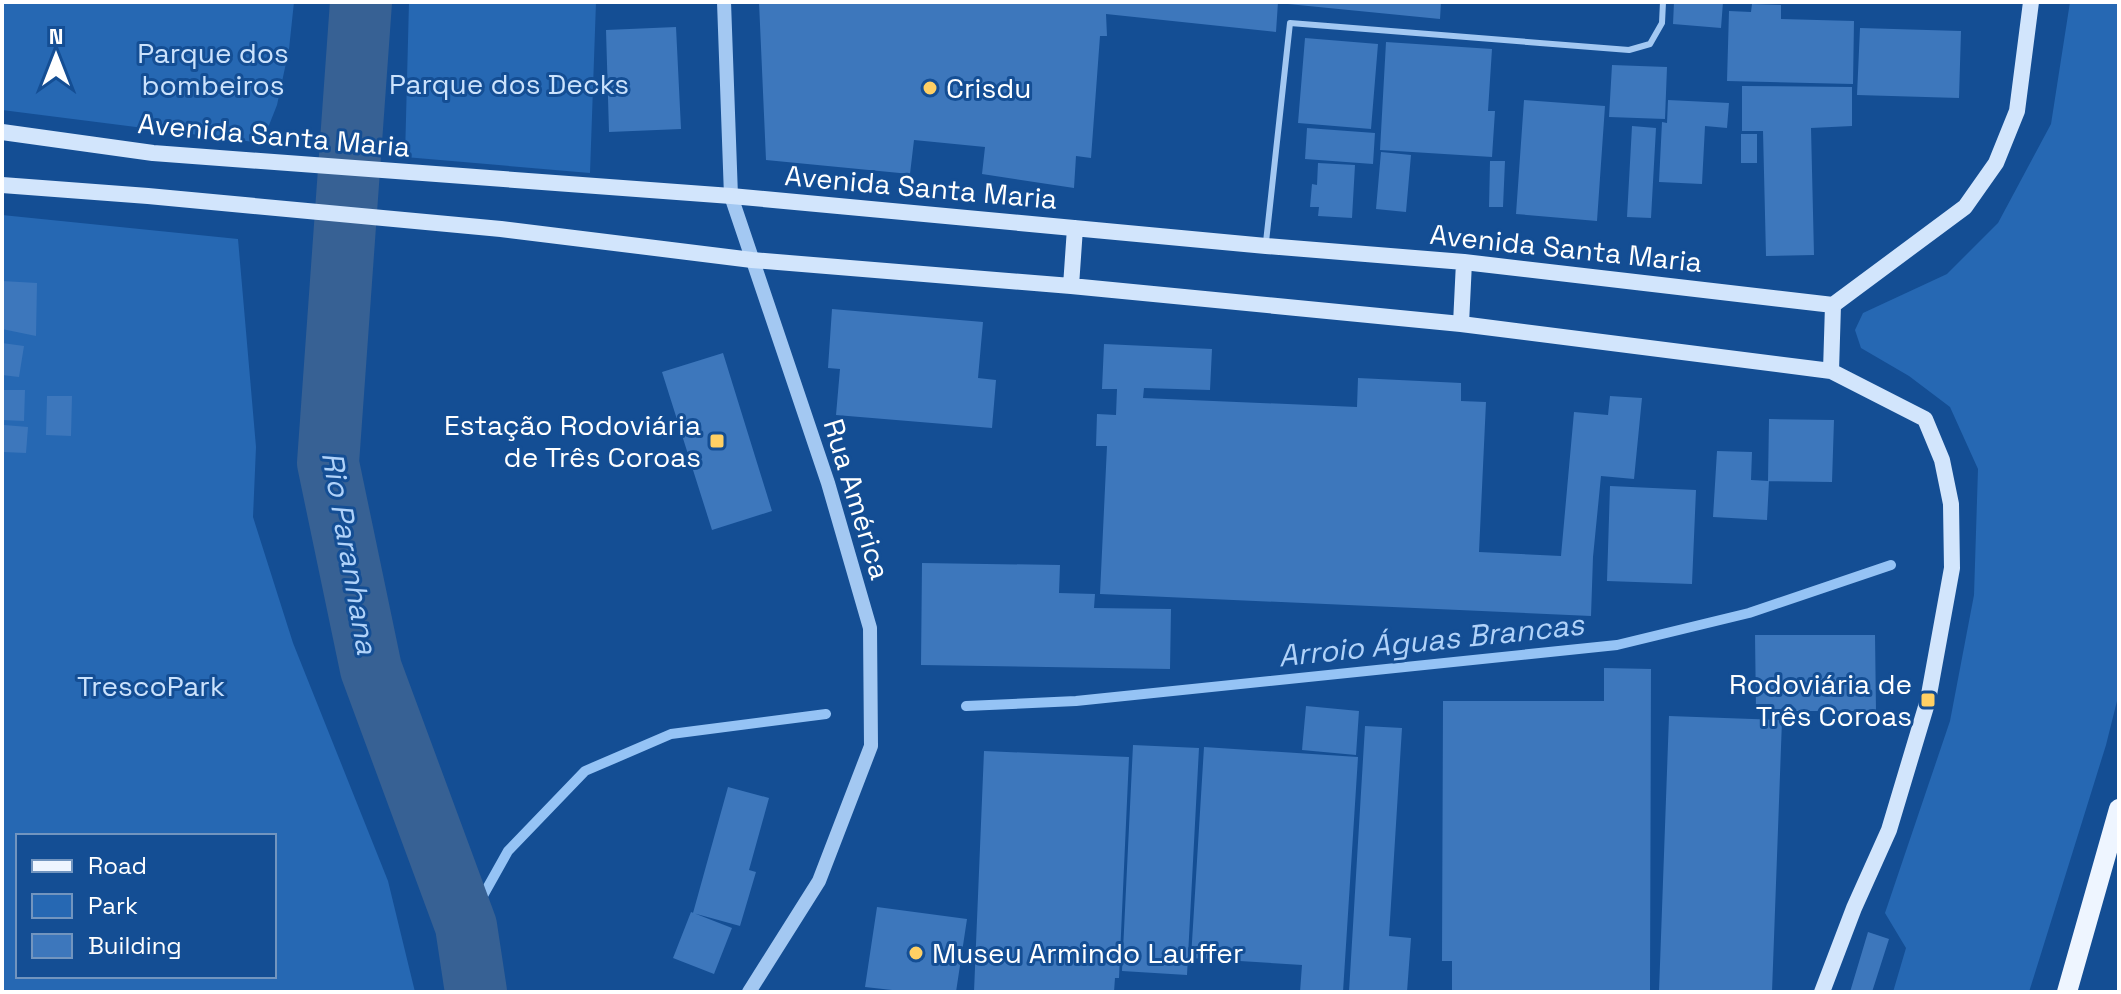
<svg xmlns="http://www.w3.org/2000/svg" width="2121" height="994" font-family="'Space Grotesk',sans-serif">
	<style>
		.green { fill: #2668b3; fill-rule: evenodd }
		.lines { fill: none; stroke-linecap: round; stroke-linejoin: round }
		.stream { stroke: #95c3f5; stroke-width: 10 }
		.river { stroke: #376194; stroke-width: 62 }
		.building { fill: #3d77bc }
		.service { stroke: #a3c8f2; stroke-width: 6 }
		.tertiary { stroke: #a3c8f2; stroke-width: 14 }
		.secondary { stroke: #d2e5fc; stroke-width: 16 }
		.primary { stroke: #eef5ff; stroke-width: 20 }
		.poi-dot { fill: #ffd064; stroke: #144e94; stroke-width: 3 }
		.labels { text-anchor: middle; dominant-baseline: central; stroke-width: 6; stroke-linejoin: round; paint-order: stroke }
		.park-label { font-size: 28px; fill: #cbe2fc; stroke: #144e94 }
		.poi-label { font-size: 28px; fill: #fff; stroke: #144e94; text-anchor: start }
		.street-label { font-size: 28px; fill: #fff; stroke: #144e94 }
		.water-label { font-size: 30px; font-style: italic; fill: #b0d2f9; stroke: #144e94 }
	</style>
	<rect width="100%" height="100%" fill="#144e94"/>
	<!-- green -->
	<path class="green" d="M2,2H294L289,49L277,105L262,143L2,110Z
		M409,2H596L590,173L405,157Z
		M2070,2H2119V693L2106,745L2029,992H1893L1906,948L1885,913L1950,721L1974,595L1978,469L1950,407L1909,376L1861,348L1855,330L1863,313L1947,274L1998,223L2051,124Z
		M2,215L238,239L256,447L253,517L293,643L388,881L415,992H2ZM18,836H274V976H18Z"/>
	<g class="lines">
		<!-- stream -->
		<path class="stream" d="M966,706L1076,701L1617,645L1749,613L1891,565
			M466,926L508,851L585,771L671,734L826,714"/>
		<!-- river -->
		<path class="river" d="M361,2L328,463L371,669L466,926L476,992"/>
	</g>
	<!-- building -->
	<path class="building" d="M759,2H1278L1276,32L1106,14L1107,36H1100L1091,158L1076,156L1074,188L982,174L985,147L914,140L910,174L766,160Z
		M1289,2H1441L1440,19L1288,4Z
		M1674,2H1723L1721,28L1673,24Z
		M1752,4L1781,5V19L1854,21L1853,84L1727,81L1729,11L1751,12Z
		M676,27L681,129L609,132L606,30Z
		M1860,28L1961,31L1959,98L1857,95Z
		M1305,38L1378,44L1371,129L1298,123Z
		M1386,42L1492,49L1488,111H1495L1492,157L1380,150Z
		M1612,65L1667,67L1665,119L1609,117Z
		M1742,86L1852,87V126L1811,128L1814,255L1766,256L1763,131H1742Z
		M1524,100L1605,106L1597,221L1516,214Z
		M1668,100L1729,103L1727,128L1705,126L1702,184L1659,182L1662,122L1667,123Z
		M1632,126L1656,128L1651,218L1627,217Z
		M1307,128L1375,133L1373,164L1305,159Z
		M1741,134H1757V163H1741Z
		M1381,152L1411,155L1406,212L1376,209Z
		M1490,161H1505L1503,207H1489Z
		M1318,163L1355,165L1352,218L1318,216L1319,207H1310L1312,184L1317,185Z
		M2,281L37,283L36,336L2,329Z
		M832,309L983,322L978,378L996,380L992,428L836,415L840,369L828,368Z
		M2,343L24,346L19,377L2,375Z
		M1104,344L1212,349L1210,390L1144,388L1143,398L1357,407L1358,378L1461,383V401L1486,402L1479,552L1561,556L1574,412L1608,415L1610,396L1642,398L1634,479L1601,476L1593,557L1591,616L1100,594L1107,446H1096L1097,414L1116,415L1117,389H1102Z
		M723,353L772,511L712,530L662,372Z
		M2,390H25L24,421L2,420Z
		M47,396H72L71,436L46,435Z
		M1769,419L1834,420L1832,482L1768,481Z
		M4,425L28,427L26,453L3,452Z
		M1717,451L1752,452L1751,480L1769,481L1767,520L1713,517Z
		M1610,486L1696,490L1692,584L1607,581Z
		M922,563L1060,565L1059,593L1095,594L1094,608L1171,609L1170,669L921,665Z
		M1755,635H1875L1876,711H1756Z
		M1604,668L1651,669L1650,992H1452V961H1442L1443,701H1604Z
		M1306,706L1359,711L1356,755L1302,750Z
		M1669,716L1782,720L1772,992H1659Z
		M1365,726L1402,728L1389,936L1411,938L1407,992H1349Z
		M1133,745L1199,748L1187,975L1122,971Z
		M1204,747L1358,757L1343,992H1300L1302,965L1191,958Z
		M984,751L1129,757L1119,978H1115L1114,992H974Z
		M728,787L769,798L749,870L756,872L740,926L693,913Z
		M877,907L967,919L956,992H910L865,987Z
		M691,912L732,928L714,974L673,958Z
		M1868,932L1889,939L1872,992H1850Z"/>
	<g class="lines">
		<!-- service -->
		<path class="service" d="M1266,242L1290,23L1629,50L1650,44L1662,23L1663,2"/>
		<!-- tertiary -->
		<path class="tertiary" d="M724,2L731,196L828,483L870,628L871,746L819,881L749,992"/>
		<!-- secondary -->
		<path class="secondary" d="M2,132L153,153L731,196L1266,246L1464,262L1833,305
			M2,185L148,196L501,229L752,260L1071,286L1461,324L1831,371L1925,419L1942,460L1951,504L1952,568L1928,700L1889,830L1854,908L1822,992
			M1071,286L1075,228
			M1833,305L1965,207L1996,163L2017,111L2031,2
			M1461,324L1464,262
			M1831,371L1833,305"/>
		<!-- primary -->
		<path class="primary" d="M2067,992L2119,809"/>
	</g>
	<!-- markers -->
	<g class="poi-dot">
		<circle cx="930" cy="88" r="8"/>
		<rect x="709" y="433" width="16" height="16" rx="4"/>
		<rect x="1920" y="692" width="16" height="16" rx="4"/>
		<circle cx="916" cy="953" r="8"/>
	</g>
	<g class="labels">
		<!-- park labels -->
		<g class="park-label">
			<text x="213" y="53">Parque dos<tspan x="213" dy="32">bombeiros</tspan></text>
			<text x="509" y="84">Parque dos Decks</text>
			<text x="151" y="686">TrescoPark</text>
		</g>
		<!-- poi labels -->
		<g class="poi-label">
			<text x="946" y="88">Crisdu</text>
			<text x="701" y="425" text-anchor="end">Estação Rodoviária<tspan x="701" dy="32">de Três Coroas</tspan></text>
			<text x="1912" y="684" text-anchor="end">Rodoviária de<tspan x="1912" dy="32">Três Coroas</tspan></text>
			<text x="932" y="953">Museu Armindo Lauffer</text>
		</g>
		<!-- street labels -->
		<g class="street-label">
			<text transform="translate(274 135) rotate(5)">Avenida Santa Maria</text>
			<text transform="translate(921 187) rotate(5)">Avenida Santa Maria</text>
			<text transform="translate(1566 248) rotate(6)">Avenida Santa Maria</text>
			<text transform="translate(857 499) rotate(73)">Rua América</text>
		</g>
		<!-- water labels -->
		<g class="water-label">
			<text transform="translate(350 553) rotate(80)">Rio Paranhana</text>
			<text transform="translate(1431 640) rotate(-6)">Arroio Águas Brancas</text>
		</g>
	</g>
	<!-- border -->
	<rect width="2121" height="994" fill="none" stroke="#ffffff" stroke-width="8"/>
	<!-- legend -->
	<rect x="16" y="834" width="260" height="144" fill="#144e94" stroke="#7295bf" stroke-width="2"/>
	<rect x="32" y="860" width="40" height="12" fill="#eef5ff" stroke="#7295bf" stroke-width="2"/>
	<text x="88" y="874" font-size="24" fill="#ffffff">Road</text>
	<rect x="32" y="894" width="40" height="24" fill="#2668b3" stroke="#7295bf" stroke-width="2"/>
	<text x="88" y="914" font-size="24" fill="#ffffff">Park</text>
	<rect x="32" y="934" width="40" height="24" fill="#3d77bc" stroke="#7295bf" stroke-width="2"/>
	<text x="88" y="954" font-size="24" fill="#ffffff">Building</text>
	<!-- north arrow -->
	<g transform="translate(56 56)" stroke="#144e94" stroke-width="6" paint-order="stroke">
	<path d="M0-6L14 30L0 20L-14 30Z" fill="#ffffff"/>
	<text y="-12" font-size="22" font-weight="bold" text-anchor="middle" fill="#ffffff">N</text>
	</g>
</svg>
